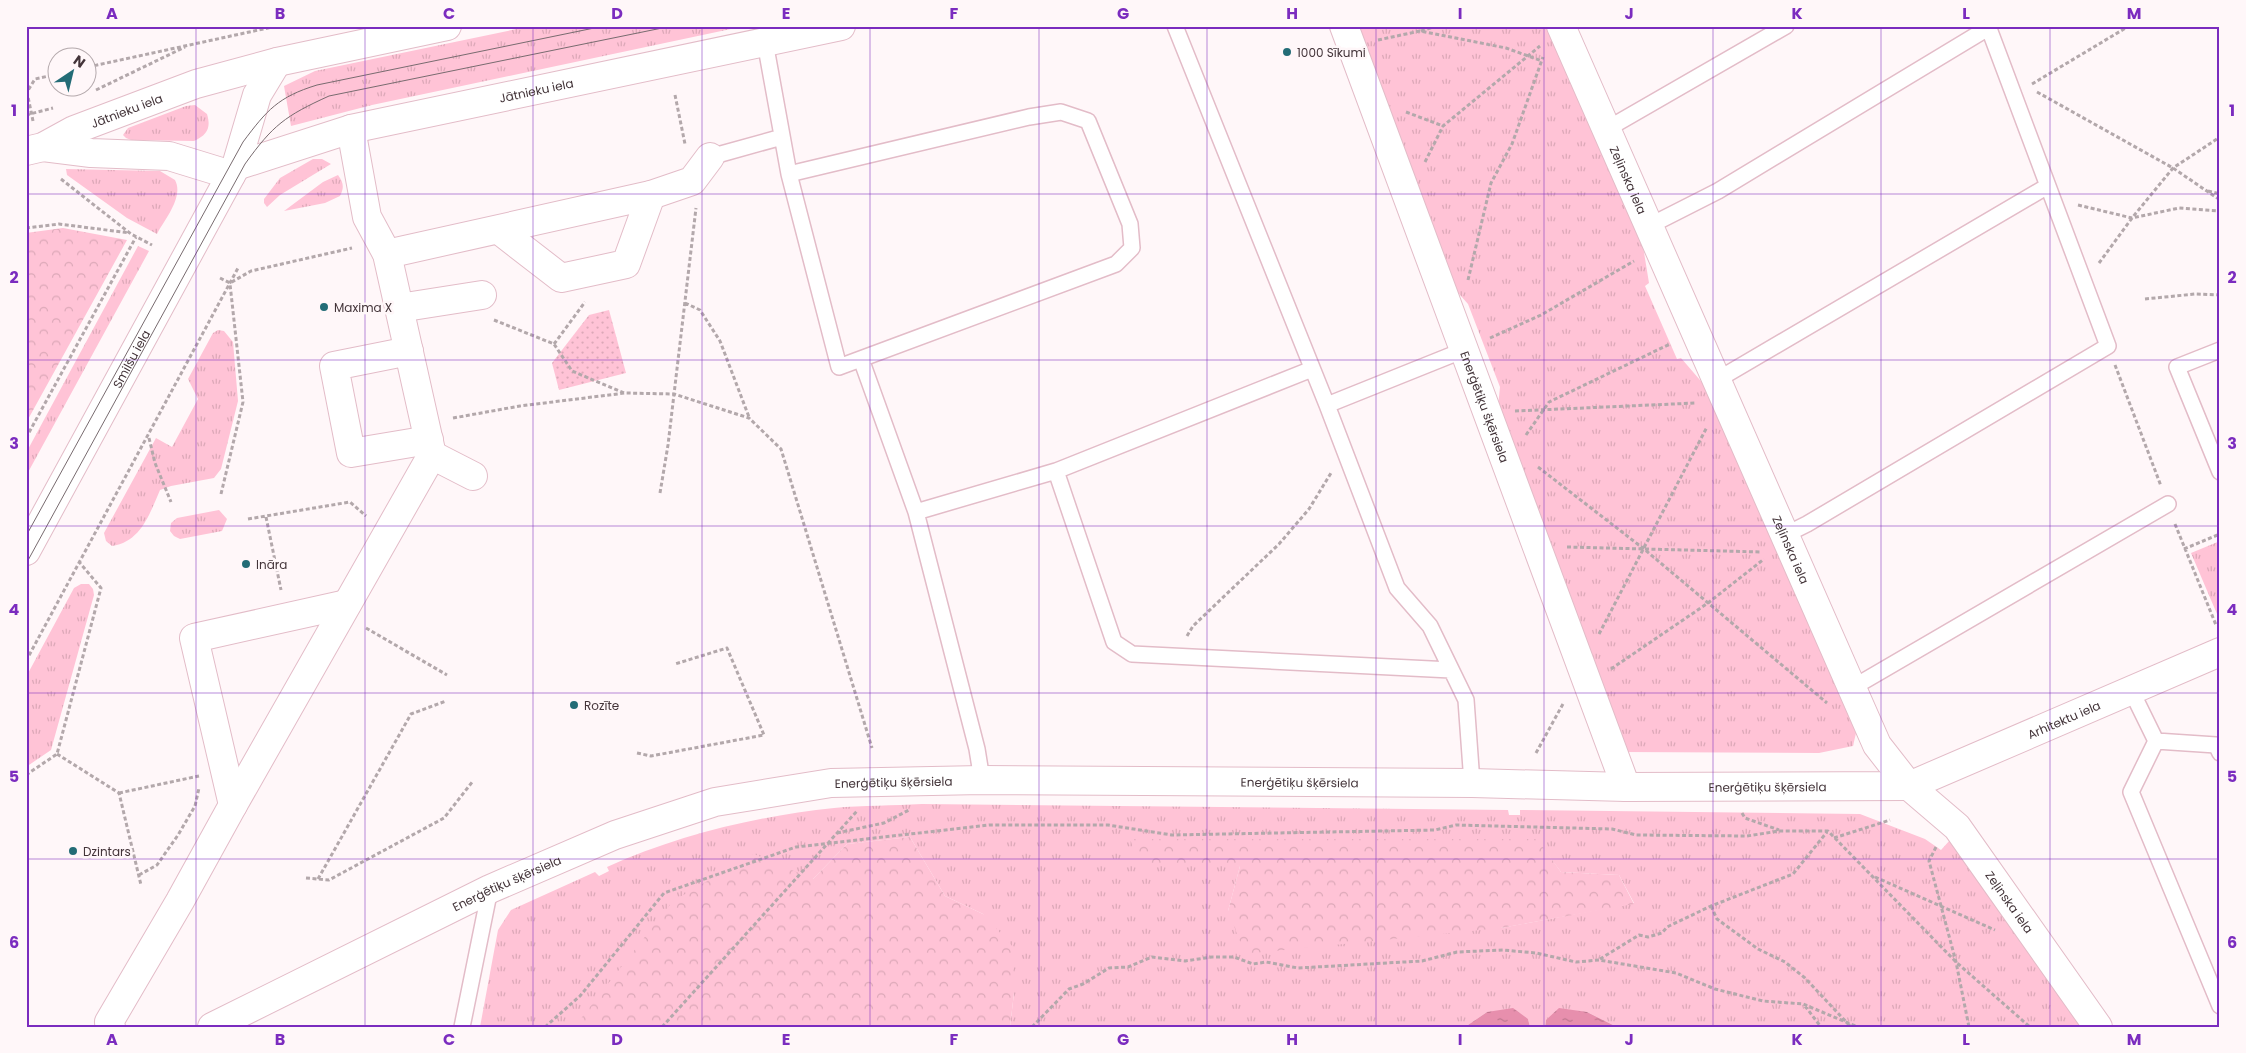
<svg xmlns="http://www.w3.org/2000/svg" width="2246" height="1053" font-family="Poppins,sans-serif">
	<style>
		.grass { fill: url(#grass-tufts); fill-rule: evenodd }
		.forest { fill: url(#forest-crowns) }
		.park { fill: url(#park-dots) }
		.water { fill: url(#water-ripples) }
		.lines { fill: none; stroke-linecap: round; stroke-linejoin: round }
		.service-casing { stroke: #e3bcc8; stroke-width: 18 }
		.minor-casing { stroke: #e3bcc8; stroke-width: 30 }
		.tertiary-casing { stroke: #e3bcc8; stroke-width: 30 }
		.path { stroke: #b3a8ab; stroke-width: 3; stroke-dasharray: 4 2.5; stroke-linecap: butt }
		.service { stroke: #fff; stroke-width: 15 }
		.minor { stroke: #fff; stroke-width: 28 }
		.tertiary { stroke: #fff; stroke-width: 28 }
		.tram { stroke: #786b6f; stroke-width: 1 }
		.grid { fill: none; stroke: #7b2cbf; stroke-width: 1; stroke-opacity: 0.55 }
		.poi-dot { fill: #236c76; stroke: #fff7f9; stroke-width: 2 }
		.labels { text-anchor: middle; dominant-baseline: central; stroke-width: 5; stroke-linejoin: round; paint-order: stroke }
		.poi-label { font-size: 12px; fill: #433439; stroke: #fff7f9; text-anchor: start }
		.street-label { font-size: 12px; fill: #433439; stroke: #fff7f9 }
		.neatline { fill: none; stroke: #7b2cbf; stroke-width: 2 }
		.grid-label { font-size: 16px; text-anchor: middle; font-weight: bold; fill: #7b2cbf }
	</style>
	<defs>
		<pattern id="grass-tufts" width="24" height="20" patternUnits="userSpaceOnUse" patternTransform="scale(1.25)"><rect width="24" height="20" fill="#ffc3d6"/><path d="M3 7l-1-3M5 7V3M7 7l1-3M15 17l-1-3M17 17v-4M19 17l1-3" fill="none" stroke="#dca8b8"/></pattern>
		<pattern id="forest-crowns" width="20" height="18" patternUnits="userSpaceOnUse" patternTransform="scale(1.25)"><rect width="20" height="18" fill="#ffc3d6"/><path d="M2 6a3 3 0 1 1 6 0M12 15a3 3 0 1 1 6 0" fill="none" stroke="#dca8b8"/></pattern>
		<pattern id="park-dots" width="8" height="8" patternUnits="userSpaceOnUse" patternTransform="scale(1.25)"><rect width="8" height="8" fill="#ffc3d6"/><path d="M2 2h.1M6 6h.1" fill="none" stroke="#dca8b8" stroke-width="1.8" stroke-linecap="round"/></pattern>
		<pattern id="water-ripples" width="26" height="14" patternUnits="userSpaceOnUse" patternTransform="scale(1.25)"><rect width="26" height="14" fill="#e78fad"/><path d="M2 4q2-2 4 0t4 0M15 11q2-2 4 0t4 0" fill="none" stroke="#bd768e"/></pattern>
	</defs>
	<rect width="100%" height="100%" fill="#fff7f9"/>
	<!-- grass -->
	<path class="grass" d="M531,26H565L566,29L581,26H745L372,105L291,126L284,86L315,71Z
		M1353,26H1550L1642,240L1649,283L1645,286L1677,359L1681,358L1706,387L1856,733L1853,746L1819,753L1621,752L1497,417L1500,387L1468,304L1452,286Z
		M195,105L207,114C211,127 208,135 194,141L131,140L126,138L123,135L128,128L186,106Z
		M313,159H322L331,164L280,195L267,207L264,203V199L280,178Z
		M66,169L160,171L175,180C184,197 165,219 157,234L127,218L67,175Z
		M338,175C344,183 344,188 340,196L325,203L284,211L323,182Z
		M138,246L149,251L26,476V453Z
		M218,330L224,331L233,342L238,401L221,469L214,478L171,486L160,490C150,513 141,542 112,546L106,541L104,533L156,438L172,447L198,399L188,379L213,333Z
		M219,510L227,519L222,531L180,539L174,536L170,531L171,523L177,518Z
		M2220,541V615L2217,614L2191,553Z
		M81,584H89L93,589L94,595L51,750L26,767V677L74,588Z
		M922,804L1508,810L1509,815H1520V810L1860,814L1925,839L1941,850L1950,840L2081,1027H1617L1587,1012L1546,1020L1545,1027H1530L1528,1019L1487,1012L1465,1027H1010L1014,993L983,914L945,896L910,837L847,844L813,879L575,1027H480L498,930L511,910L595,872L599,876L609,871L607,867C678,835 757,816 834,808C863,805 893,806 922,804ZM1130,839H1536L1561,872L1619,875L1634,903L1501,928L1228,911L1240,866Z"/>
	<!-- forest -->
	<path class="forest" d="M63,228L127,240L26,423V233Z
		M910,837L945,896L983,914L1013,947L1014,993L1010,1027L575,1026L673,901L754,854L813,879L847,844Z
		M1130,839H1537L1561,872L1619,875L1634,904L1501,928L1245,954L1228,911L1240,866L1139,863Z"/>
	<!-- park -->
	<path class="park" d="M609,310L626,373L559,390L552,363L589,315Z"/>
	<!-- water -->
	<path class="water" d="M1513,1008L1528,1019L1530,1027H1465L1487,1012Z
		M1559,1008L1587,1012L1617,1027H1545L1546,1020Z"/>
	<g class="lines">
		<!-- service casing -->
		<g class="service-casing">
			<path id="service" d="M1175,26L1327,405L1397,588L1430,626L1466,700L1472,783
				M765,42L789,174L839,367L1116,264L1132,248L1130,224L1088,121L1061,112L1029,117L789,174
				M1607,129L1786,26
				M710,157L782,137
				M1649,226L1718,191L1988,28
				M2220,350L2177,367L2220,472
				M861,359L916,512L977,749L982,780
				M1717,380L2046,187
				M1327,405L1464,350
				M1056,471L1114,642L1132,654L1451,670
				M916,512L1056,471L1312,369
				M1785,535L1807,524L2108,346L1988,26
				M1852,688L2168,504
				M2131,690L2156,741
				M2156,741L2131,792L2220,1006
				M2156,741L2216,745L2220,753
				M462,1027L490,889"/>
		</g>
		<!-- minor casing -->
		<g class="minor-casing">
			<g id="minor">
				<path id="s1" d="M1344,26L1626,787"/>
				<path id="s2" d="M1561,26L1877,745L1909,786L1957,827L2098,1027"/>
				<path d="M499,230L561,278L626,264L651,195"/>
				<path d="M387,254L651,195L692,181L710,157"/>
				<path d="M399,308L482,295"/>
				<path d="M409,351L334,366L351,453L429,440"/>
				<path d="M432,455L473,476"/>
				<path d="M233,805L194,638L347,604"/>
				<path d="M111,1027L109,1022L180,901L233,805L432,455L387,254L367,217L351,129"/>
				<path id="s3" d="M212,1027L490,889L615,835L715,802L831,783L982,780L1472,783L1626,787L1909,786L2220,652"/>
			</g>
		</g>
		<!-- tertiary casing -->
		<g class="tertiary-casing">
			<g id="tertiary">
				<path d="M43,147L91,153L169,156L231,175"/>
				<path id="s4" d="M26,151L43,147L74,130L196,84L277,62L447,26"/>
				<path id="s5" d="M236,166L351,129L841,26"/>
				<path id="s6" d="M26,551L236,166L257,95L277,62"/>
			</g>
		</g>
		<!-- path -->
		<path class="path" d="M1421,31L1437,26
			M1378,40L1420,31L1506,48L1542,61
			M88,67L277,26
			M2032,84L2129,26
			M96,90L185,47
			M2037,92L2173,168L2220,200
			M675,95L685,144
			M1406,112L1443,126
			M26,115L53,108
			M33,121L27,92L35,79L58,74
			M1425,162L1443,126L1540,46
			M61,179L131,234L152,245
			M2208,191L2220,194
			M2078,205L2132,218L2179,208L2220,211
			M26,228L59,224L130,233
			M2099,263L2132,218L2173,168L2220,137
			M220,278L230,283L251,271L352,248
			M1468,280L1491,183L1512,144L1543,57
			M2145,299L2195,294L2220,295
			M685,303L700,310L720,341L749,417
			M494,320L554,344L572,371L624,393
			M1490,338L1541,315L1634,261
			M554,344L585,302
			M2115,365L2161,486
			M1515,411L1696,403
			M453,418L520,406L625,393L674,394L749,418L781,449L872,748
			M1526,435L1549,402L1670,344
			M26,438L136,237
			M149,438L155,463L171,502
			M1538,467L1644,549L1827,703
			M660,493L668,445L696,208
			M221,494L243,402L230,284
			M266,517L281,590
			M248,519L350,502L366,516
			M2175,524L2216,625
			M1567,547L1761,552
			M2184,549L2220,534
			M366,628L447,675
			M1599,634L1707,427
			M1187,636L1193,626L1279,544L1309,509L1331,473
			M26,661L238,268
			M1611,669L1708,603L1764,559
			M637,753L651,756L764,735L727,648L675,664
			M1536,753L1564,702
			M57,754L119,793L141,885
			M26,775L57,754L101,588L80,563
			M119,793L199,776
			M1742,813L1745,818L1779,830
			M837,833L884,823L909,810
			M1834,838L1890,820
			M1936,847L1929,861L1956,962L1969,1027
			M139,875L157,865L178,835L195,806L199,788
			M1875,877L1995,930
			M306,878L329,880L444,818L473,781
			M318,879L411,714L446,701
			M1711,906L1717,919L1758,949L1785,962L1805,978L1851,1027
			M1600,959L1639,935L1648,937L1662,933L1667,927L1711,906L1793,874L1827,832
			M1805,1006L1821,1027
			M545,1027L580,996L664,893L796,847L989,825H1108L1172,835L1435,830L1456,825L1612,829L1636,835L1747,836L1779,831H1828L1956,962L2030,1027
			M662,1027L857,811
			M1032,1027L1069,989L1083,984L1109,968L1128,967L1152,957L1185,961L1212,957H1234L1253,964L1266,962L1298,968L1422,961L1457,952L1503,950L1536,953L1576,962L1599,960L1676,973L1715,989L1763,1001L1803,1004L1858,1027"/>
		<!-- service -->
		<use href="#service" class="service"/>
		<!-- minor -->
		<use href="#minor" class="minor"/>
		<!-- tertiary -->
		<use href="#tertiary" class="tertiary"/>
		<!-- tram -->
		<path class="tram" d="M26,536L243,142C267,110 278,97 317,85L604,26
			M26,564L245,164C273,125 285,116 329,96L672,26"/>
	</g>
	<!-- grid -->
	<path class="grid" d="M196,26V1027M365,26V1027M533,26V1027M702,26V1027M870,26V1027M1039,26V1027M1207,26V1027M1376,26V1027M1544,26V1027M1713,26V1027M1881,26V1027M2050,26V1027M26,194H2220M26,360H2220M26,526H2220M26,693H2220M26,859H2220"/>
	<!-- markers -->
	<g class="poi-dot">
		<circle cx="1287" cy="52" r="5"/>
		<circle cx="324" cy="307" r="5"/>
		<circle cx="246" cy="564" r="5"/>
		<circle cx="574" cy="705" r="5"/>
		<circle cx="73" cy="851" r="5"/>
	</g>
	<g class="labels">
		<!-- poi labels -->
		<g class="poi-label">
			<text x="1297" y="52">1000 Sīkumi</text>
			<text x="334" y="307">Maxima X</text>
			<text x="256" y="564">Ināra</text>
			<text x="584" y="705">Rozīte</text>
			<text x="83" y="851">Dzintars</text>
		</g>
		<!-- street labels -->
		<g class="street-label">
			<text stroke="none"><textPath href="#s5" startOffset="310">Jātnieku iela</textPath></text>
			<text stroke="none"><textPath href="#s4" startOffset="109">Jātnieku iela</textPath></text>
			<text stroke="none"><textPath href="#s2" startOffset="168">Zeļinska iela</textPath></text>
			<text stroke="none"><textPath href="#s6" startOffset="219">Smilšu iela</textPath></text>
			<text stroke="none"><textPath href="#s1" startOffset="406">Enerģētiķu šķērsiela</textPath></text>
			<text stroke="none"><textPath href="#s2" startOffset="572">Zeļinska iela</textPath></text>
			<text stroke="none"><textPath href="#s3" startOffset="1916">Arhitektu iela</textPath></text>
			<text stroke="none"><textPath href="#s3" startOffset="732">Enerģētiķu šķērsiela</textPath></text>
			<text stroke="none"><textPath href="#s3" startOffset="1138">Enerģētiķu šķērsiela</textPath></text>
			<text stroke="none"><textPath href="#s3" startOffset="1606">Enerģētiķu šķērsiela</textPath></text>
			<text stroke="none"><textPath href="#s3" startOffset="328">Enerģētiķu šķērsiela</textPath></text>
			<text stroke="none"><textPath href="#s2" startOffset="992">Zeļinska iela</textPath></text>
		</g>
	</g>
	<!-- border -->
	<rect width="2246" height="1053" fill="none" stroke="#fff7f9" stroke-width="55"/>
	<!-- north arrow -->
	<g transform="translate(72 72) rotate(35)"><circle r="24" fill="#fff7f9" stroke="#b4a9ac"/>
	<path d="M0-4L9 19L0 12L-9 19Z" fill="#236c76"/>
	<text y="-8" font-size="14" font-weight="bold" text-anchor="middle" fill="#433439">N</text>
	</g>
	<rect x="28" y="28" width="2190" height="998" class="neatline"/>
	<g class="grid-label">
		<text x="112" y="19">A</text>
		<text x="280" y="19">B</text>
		<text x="449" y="19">C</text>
		<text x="617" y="19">D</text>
		<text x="786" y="19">E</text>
		<text x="954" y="19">F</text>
		<text x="1123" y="19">G</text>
		<text x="1292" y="19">H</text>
		<text x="1460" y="19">I</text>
		<text x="1629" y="19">J</text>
		<text x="1797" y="19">K</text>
		<text x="1966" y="19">L</text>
		<text x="2134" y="19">M</text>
		<text x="14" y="116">1</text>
		<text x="2232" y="116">1</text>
		<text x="14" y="283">2</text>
		<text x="2232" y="283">2</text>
		<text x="14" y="449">3</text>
		<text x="2232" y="449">3</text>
		<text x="14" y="615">4</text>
		<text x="2232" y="615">4</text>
		<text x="14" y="782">5</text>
		<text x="2232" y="782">5</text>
		<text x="14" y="948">6</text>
		<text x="2232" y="948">6</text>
		<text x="112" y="1045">A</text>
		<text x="280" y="1045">B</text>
		<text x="449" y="1045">C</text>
		<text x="617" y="1045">D</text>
		<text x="786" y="1045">E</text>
		<text x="954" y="1045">F</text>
		<text x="1123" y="1045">G</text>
		<text x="1292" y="1045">H</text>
		<text x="1460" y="1045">I</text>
		<text x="1629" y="1045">J</text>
		<text x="1797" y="1045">K</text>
		<text x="1966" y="1045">L</text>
		<text x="2134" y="1045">M</text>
	</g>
</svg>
